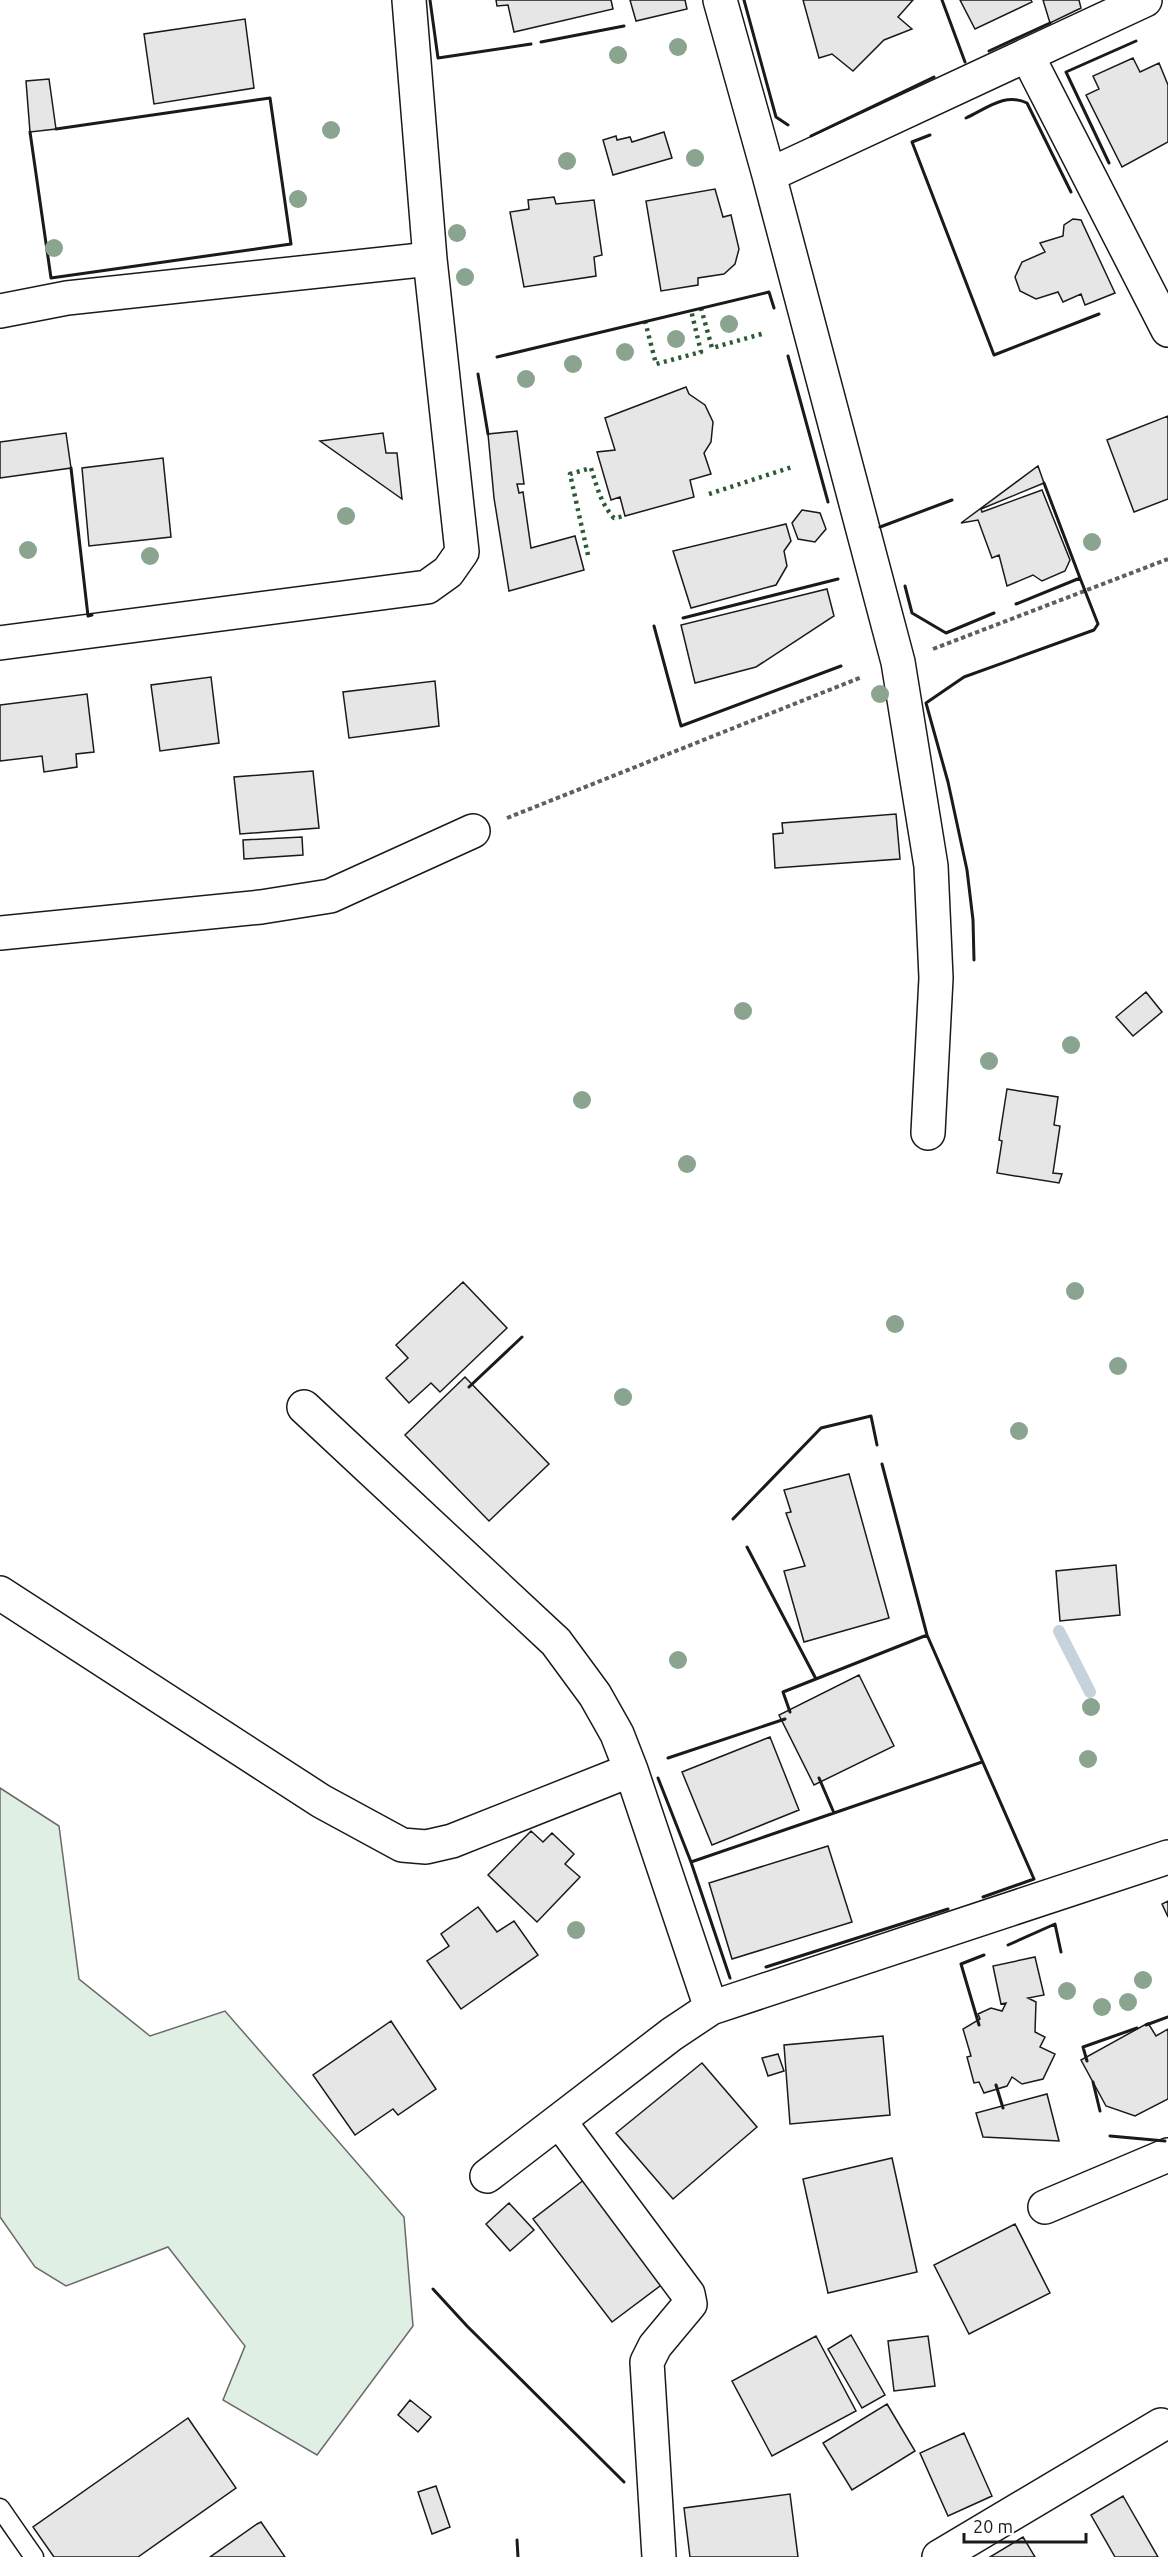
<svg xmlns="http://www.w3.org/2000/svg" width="1168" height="2557" font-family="Ubuntu,sans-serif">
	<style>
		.green { fill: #e0efe3; stroke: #6a6a6a; stroke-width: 1.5 }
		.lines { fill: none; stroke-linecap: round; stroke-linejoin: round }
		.stream { stroke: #c6d2dc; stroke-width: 12 }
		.building { fill: #e6e6e6; stroke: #1a1a1a; stroke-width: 1.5 }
		.lane-casing { stroke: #1a1a1a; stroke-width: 21 }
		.street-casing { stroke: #1a1a1a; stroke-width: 36 }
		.path { stroke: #5f5f5f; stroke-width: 4; stroke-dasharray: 4.5 3; stroke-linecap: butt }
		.lane { stroke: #fff; stroke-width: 18 }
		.street { stroke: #fff; stroke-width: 33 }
		.hedge { stroke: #2b5a34; stroke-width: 4.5; stroke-dasharray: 3 4.5; stroke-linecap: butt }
		.wall { stroke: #1a1a1a; stroke-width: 3 }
		.tree { fill: #8aa48f }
	</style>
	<rect width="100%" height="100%" fill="#fff"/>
	<!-- green -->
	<path class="green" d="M0,1788L59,1826L79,1979L150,2036L225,2011L404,2217L413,2326L317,2455L223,2400L245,2346L168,2247L66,2286L35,2267L0,2217Z"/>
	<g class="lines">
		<!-- stream -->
		<path class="stream" d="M1059,1631L1090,1692"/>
	</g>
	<!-- building -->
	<path class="building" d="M496,0H611L613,9L514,32L508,5L497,6Z
		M630,0H685L687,9L636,21Z
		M803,0H913L898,17L912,29L884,40L853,71L832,54L819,58Z
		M960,0H1031L1032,2L975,29Z
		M1043,0H1079L1081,8L1050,23Z
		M245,19L254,88L154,104L144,34Z
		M1133,58L1140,72L1159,63L1168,85V142L1122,167L1086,95L1099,89L1093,76Z
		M49,79L56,129L30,132L26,81Z
		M664,132L672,158L613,175L603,140L616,136L617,140L630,137L632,142Z
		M715,189L723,217L731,215L739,249L735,264L724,274L698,278V285L661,291L646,201Z
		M554,197L556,204L594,200L602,255L594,257L596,276L524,287L510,212L529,209L528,200Z
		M1073,219L1081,220L1115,293L1085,305L1081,294L1063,302L1058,292L1036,299L1020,291L1015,277L1022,262L1045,252L1040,243L1063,236L1064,225Z
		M686,387L689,394L705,405L713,422L711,442L704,453L711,474L690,480L694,497L625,516L620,497L611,500L597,452L615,450L605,418Z
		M1168,416V499L1134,512L1107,440Z
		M517,431L524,484H517L519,493L523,492L531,548L575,536L584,570L509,591L494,498L488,434Z
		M66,433L71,468L0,478V442Z
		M383,433L386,453H397L402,499L320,441Z
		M163,458L171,537L89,546L82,468Z
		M1038,466L1044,483L981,509L982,512L1042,490L1070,560L1065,571L1042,581L1033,575L1007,586L999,555L992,558L978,520L961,523Z
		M802,510L820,513L826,529L815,542L798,539L792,523Z
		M786,524L791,541L784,551L787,566L776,585L691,608L673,551Z
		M827,589L834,616L756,667L695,683L681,625Z
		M211,677L219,743L160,751L151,685Z
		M435,681L439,726L349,738L343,692Z
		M87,694L94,752L76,754L77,767L44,772L42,756L0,761V705Z
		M313,771L319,828L240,834L234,777Z
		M896,814L900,859L775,868L773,834L783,833L782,823Z
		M302,837L303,855L244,859L243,840Z
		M1146,992L1162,1012L1133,1036L1116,1017Z
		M1007,1089L1058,1097L1054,1125L1060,1126L1053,1173L1062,1174L1059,1183L997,1173L1002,1141L999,1140Z
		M463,1282L507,1328L440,1392L431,1383L409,1403L386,1378L408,1358L396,1345Z
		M465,1377L549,1464L489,1521L405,1435Z
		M849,1474L889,1618L804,1642L784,1571L805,1566L786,1513L791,1512L784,1490Z
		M1116,1565L1120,1615L1060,1621L1056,1571Z
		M859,1675L894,1746L814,1785L779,1715Z
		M770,1737L799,1810L712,1845L682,1772Z
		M531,1831L543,1842L552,1833L574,1854L565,1864L580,1877L537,1922L488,1875Z
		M828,1846L852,1922L732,1959L709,1883Z
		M1168,1901V1917L1162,1904Z
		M478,1907L497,1932L514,1921L538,1955L461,2009L427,1961L449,1946L441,1934Z
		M1035,1957L1044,1995L1028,1998L1036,2002L1035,2032L1045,2037L1040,2047L1055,2054L1043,2079L1022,2084L1012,2077L1007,2086L984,2093L979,2082L974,2083L967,2057L971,2056L963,2029L980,2019L978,2014L991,2008L1002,2011L1006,2003L1001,2004L993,1966Z
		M391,2021L436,2089L398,2115L393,2109L355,2135L313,2075Z
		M1148,2023L1156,2036L1168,2029V2099L1135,2116L1106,2106L1081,2060Z
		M883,2036L890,2115L790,2124L784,2045Z
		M778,2054L784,2071L768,2076L762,2058Z
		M702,2063L757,2127L673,2199L616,2133Z
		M1047,2094L1059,2141L983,2137L976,2113Z
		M892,2158L917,2272L828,2293L803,2179Z
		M589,2176L668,2280L612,2322L533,2219Z
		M509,2203L534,2230L510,2251L486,2224Z
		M1015,2224L1050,2293L969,2334L934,2265Z
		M851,2335L885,2395L862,2408L828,2349Z
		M816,2336L856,2411L772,2456L732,2381Z
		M928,2336L935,2386L894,2391L888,2341Z
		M410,2400L431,2417L418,2432L398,2415Z
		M887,2404L915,2451L852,2490L823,2443Z
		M188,2418L236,2488L138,2557H54L33,2527Z
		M964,2433L992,2496L948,2516L920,2453Z
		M436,2486L450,2527L432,2534L418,2492Z
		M790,2494L798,2557H690L684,2508Z
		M1123,2496L1158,2557H1115L1091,2515Z
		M261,2522L285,2557H210L257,2524Z
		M1023,2537L1035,2557H990Z"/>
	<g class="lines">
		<!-- lane casing -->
		<g class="lane-casing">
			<path id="lane" d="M0,2508L34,2557"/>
		</g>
		<!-- street casing -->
		<g class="street-casing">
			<path id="street" d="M720,0L769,175L898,662L931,866L936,978L928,1133
				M1027,55L1168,330
				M769,175L1145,0
				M0,311L67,298L430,259
				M0,643L427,587L448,572L462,552L430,259L409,0
				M0,933L261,907L330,896L473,831
				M304,1407L556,1642L595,1695L617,1734L631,1770L711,2008L1168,1857
				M0,1593L321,1801L402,1845L426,1847L452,1841L631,1770
				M560,2122L688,2294L690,2304L655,2346L647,2362L659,2557
				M487,2176L672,2034L711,2008
				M1045,2207L1168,2155
				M939,2557L1161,2425"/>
		</g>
		<!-- path -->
		<path class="path" d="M933,649L1168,559
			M507,818L862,677"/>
		<!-- lane -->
		<use href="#lane" class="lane"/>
		<!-- street -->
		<use href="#street" class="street"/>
		<!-- hedge -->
		<path class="hedge" d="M701,308L712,348L765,333
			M645,321L656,364L701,352L691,310
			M709,494L792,467
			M588,555L570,474L591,468C597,487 601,504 614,518L625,516"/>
		<!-- wall -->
		<path class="wall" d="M430,0L438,58L531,44
			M744,0L776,117L788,125
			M942,0L965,62
			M541,42L624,26
			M989,51L1050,23
			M966,118C986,109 1005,92 1027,103L1071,192
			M30,132L51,278L291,244L270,98L56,129
			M930,135L912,142L994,355L1099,314
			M811,136L934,77
			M1109,163L1066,72L1136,41
			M788,356L828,502
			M497,357L769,292L774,308
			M478,374L488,434
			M71,468L88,616L92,615
			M880,527L952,500
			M905,586L912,613L946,633L994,613
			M1016,604L1080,578L1044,483
			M683,618L838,579
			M654,626L681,726L841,666
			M974,960L973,920L967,870L948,782L926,703L964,677L1094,630L1098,624L1080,578
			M469,1387L522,1337
			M882,1464L927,1635L1034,1879L983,1897
			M733,1519L821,1428L871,1416L877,1445
			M747,1547L816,1679
			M790,1712L783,1692L927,1635
			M668,1758L785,1719
			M658,1778L691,1862L730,1978
			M834,1813L982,1762
			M691,1862L834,1813L819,1778
			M1008,1945L1055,1924L1061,1952
			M766,1967L948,1909
			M979,2025L961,1964L984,1955
			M1146,2025L1168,2017
			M1087,2061L1083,2047L1137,2028
			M1093,2082L1100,2111
			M996,2085L1003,2108
			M1110,2136L1165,2141
			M433,2289L467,2326L624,2482
			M517,2540L518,2557"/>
	</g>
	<!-- trees -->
	<g class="tree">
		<circle cx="678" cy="47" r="9"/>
		<circle cx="618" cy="55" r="9"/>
		<circle cx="331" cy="130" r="9"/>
		<circle cx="695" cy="158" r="9"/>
		<circle cx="567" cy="161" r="9"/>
		<circle cx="298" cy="199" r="9"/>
		<circle cx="457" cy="233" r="9"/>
		<circle cx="54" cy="248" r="9"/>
		<circle cx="465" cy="277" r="9"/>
		<circle cx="729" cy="324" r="9"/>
		<circle cx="676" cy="339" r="9"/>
		<circle cx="625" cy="352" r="9"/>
		<circle cx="573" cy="364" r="9"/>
		<circle cx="526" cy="379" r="9"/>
		<circle cx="346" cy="516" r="9"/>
		<circle cx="1092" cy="542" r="9"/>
		<circle cx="28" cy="550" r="9"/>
		<circle cx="150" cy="556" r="9"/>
		<circle cx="880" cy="694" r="9"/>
		<circle cx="743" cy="1011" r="9"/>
		<circle cx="1071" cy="1045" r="9"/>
		<circle cx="989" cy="1061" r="9"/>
		<circle cx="582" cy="1100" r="9"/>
		<circle cx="687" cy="1164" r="9"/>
		<circle cx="1075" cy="1291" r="9"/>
		<circle cx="895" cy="1324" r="9"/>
		<circle cx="1118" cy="1366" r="9"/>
		<circle cx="623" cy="1397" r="9"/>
		<circle cx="1019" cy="1431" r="9"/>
		<circle cx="678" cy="1660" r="9"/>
		<circle cx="1091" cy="1707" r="9"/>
		<circle cx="1088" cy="1759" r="9"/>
		<circle cx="576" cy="1930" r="9"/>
		<circle cx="1143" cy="1980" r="9"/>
		<circle cx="1067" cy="1991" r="9"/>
		<circle cx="1128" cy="2002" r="9"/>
		<circle cx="1102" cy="2007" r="9"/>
	</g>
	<!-- scale -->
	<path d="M964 2533v9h122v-9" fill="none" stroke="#1a1a1a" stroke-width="3"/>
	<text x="973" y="2533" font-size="18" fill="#1a1a1a" stroke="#ffffff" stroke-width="4.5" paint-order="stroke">20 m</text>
</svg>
